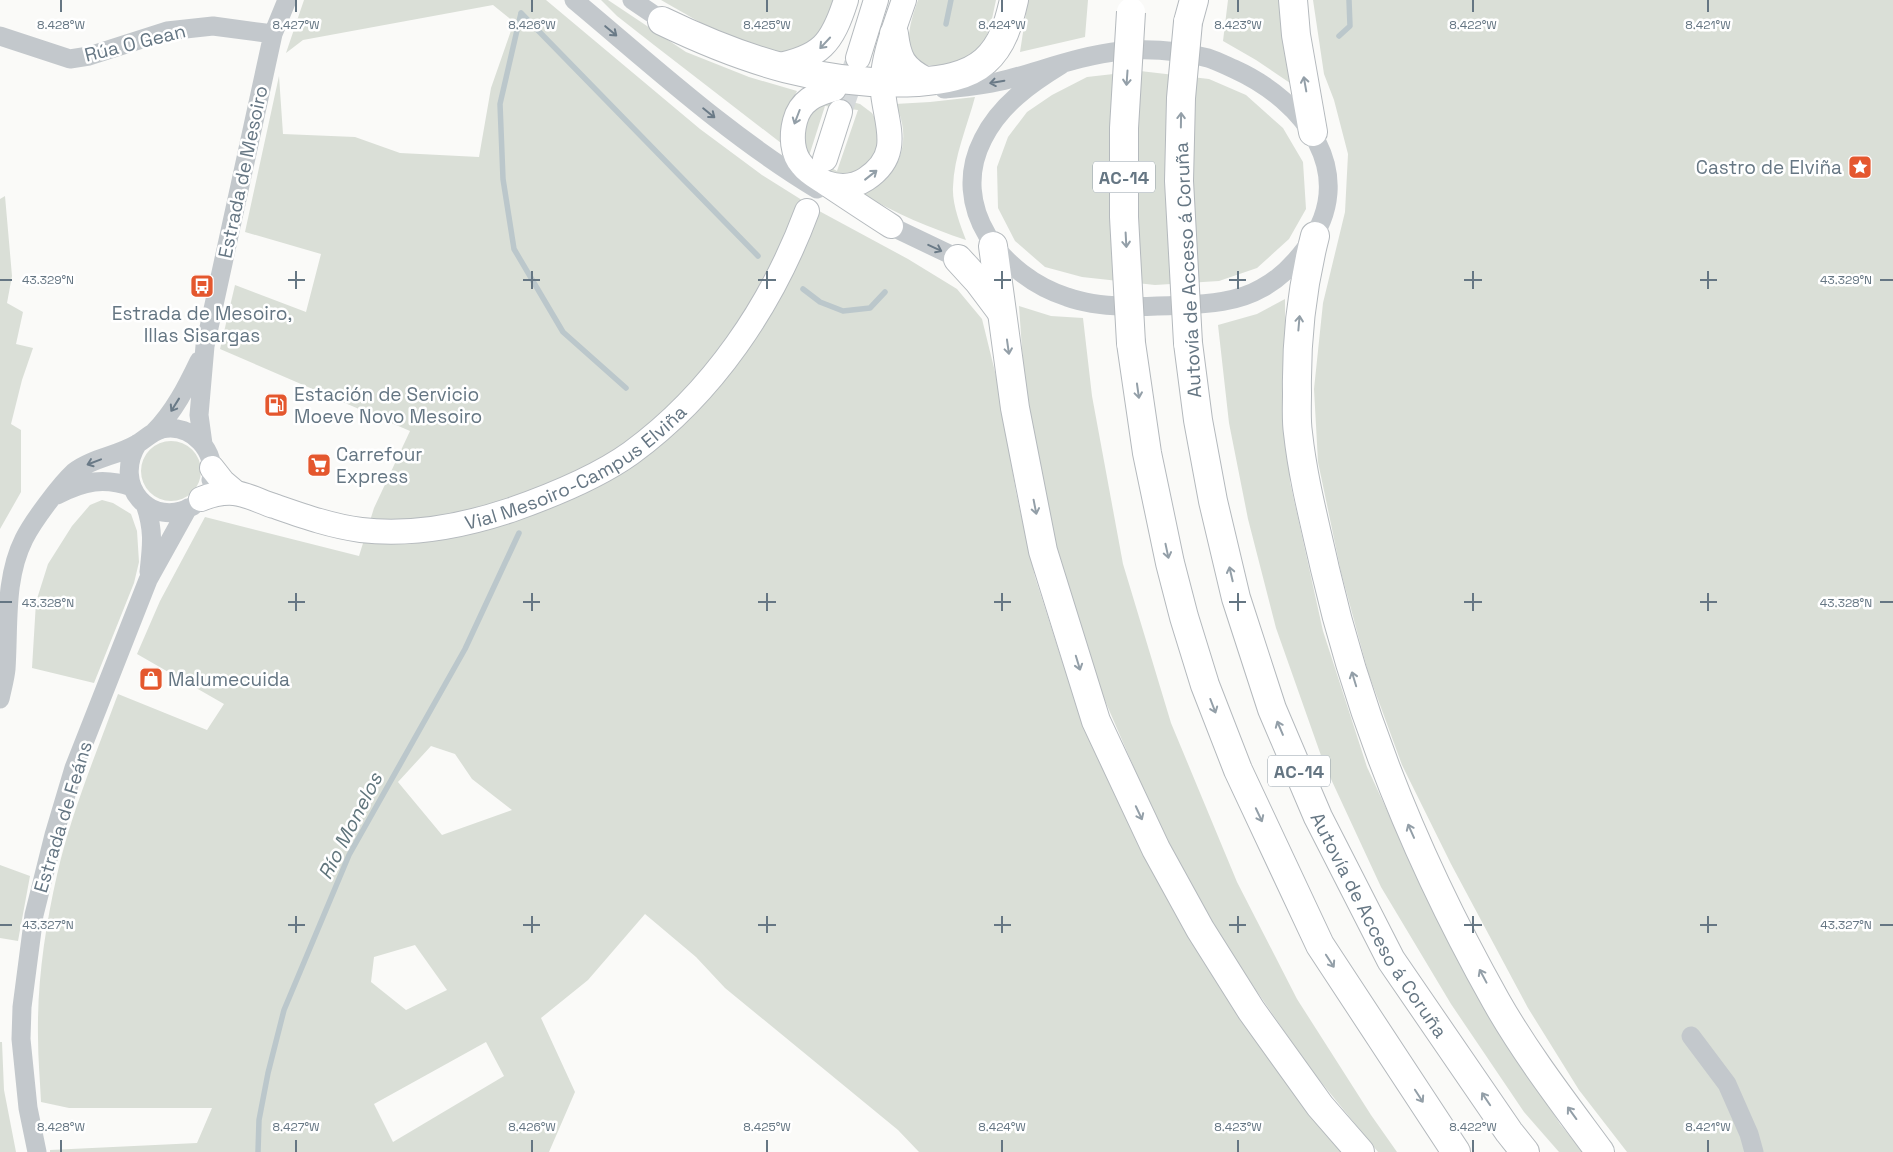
<svg xmlns="http://www.w3.org/2000/svg" width="1893" height="1152" font-family="'Space Grotesk',sans-serif">
	<style>
		.green { fill: #dadfd7; fill-rule: evenodd }
		.lines { fill: none; stroke-linecap: round; stroke-linejoin: round }
		.stream { stroke: #bbc7cb; stroke-width: 5.5 }
		.major-tunnel { stroke: #d5d9db; stroke-width: 24; stroke-dasharray: 24 12; stroke-linecap: butt }
		.major-casing { stroke: #b5babe; stroke-width: 26 }
		.highway-casing { stroke: #b4b9bd; stroke-width: 30 }
		.minor { stroke: #c3c8cc; stroke-width: 19 }
		.major { stroke: #fff; stroke-width: 24 }
		.highway { stroke: #fff; stroke-width: 28 }
		.highway-bridge-casing { stroke: #b4b9bd; stroke-width: 30; stroke-linecap: butt }
		.highway-bridge { stroke: #fff; stroke-width: 28 }
		.oneway { stroke: #6a7a87 }
		.oneway2 { stroke: #939fa8 }
		.ticks { fill: none; stroke: #657683; stroke-width: 2 }
		.labels { text-anchor: middle; dominant-baseline: central; stroke-width: 5; stroke-linejoin: round; paint-order: stroke }
		.shield { fill: #fff; stroke: #939fa8; stroke-width: 1 }
		.shield-label { font-size: 18px; font-weight: bold; fill: #657683 }
		.street-label { font-size: 19px; fill: #657683; stroke: #fff }
		.poi-label { font-size: 19px; fill: #657683; stroke: #fff; text-anchor: start }
		.water-label { font-size: 20px; font-style: italic; fill: #60757c; stroke: #fff }
		.ticks-label { font-size: 12px; text-anchor: middle; fill: #657683; stroke: #fff; stroke-width: 5; stroke-linejoin: round; paint-order: stroke }
	</style>
	<rect width="100%" height="100%" fill="#fafaf8"/>
	<!-- green -->
	<path class="green" d="M304,0H546L700,129L762,175L821,212L908,259L957,289L982,319L998,384L1016,492L1035,577L1063,664L1116,798L1180,921L1236,1010L1345,1152H919L898,1130L725,988L696,957L645,914L588,980L541,1018L575,1092L549,1152H50V1150L197,1143L212,1108H69L41,1102C40,1080 38,1059 38,1037C37,983 45,928 57,875C71,813 96,754 118,694L207,730L224,704L137,654L160,601L205,517L359,556L374,508L410,431L220,349L235,285L306,312L321,254L245,232L279,76L283,134L355,137L400,153L479,157L491,88L514,22L493,5L303,40L286,53ZM431,746L455,754L472,779L512,810L442,835L398,782ZM415,945L447,990L406,1010L371,982L374,957ZM486,1042L504,1076L393,1142L374,1104Z
		M601,0H608L686,52L749,77L797,91L783,120L781,143L654,45L617,16Z
		M661,0H834C828,15 824,29 812,40C803,50 782,54 769,51C730,42 695,19 661,0Z
		M918,0H996C993,13 991,29 984,41C970,67 907,82 909,38C909,25 914,12 918,0Z
		M1028,0H1088L1085,37L1020,52Z
		M1228,0H1282L1290,83L1256,60L1223,41Z
		M1313,0H1893V1152H1627L1579,1090L1528,1008L1451,864L1402,765L1368,672L1341,572L1318,462L1314,389L1323,303L1345,212L1348,154L1334,100L1324,74Z
		M1140,71L1209,79L1246,95L1283,128L1303,162L1306,209L1289,239L1257,268L1219,281L1155,285L1082,277L1045,267L1015,241L998,208L997,167L1008,137L1027,112L1052,95L1087,77Z
		M975,97C967,127 954,156 953,187C952,204 960,224 966,240C930,228 897,214 864,195C871,189 881,184 887,178C906,157 908,128 895,104L930,102Z
		M840,99L860,104L872,113L877,122L879,147L873,159L858,172L836,176L807,157C806,150 803,141 803,134C802,112 822,101 840,99ZM825,106L858,110L837,171L809,156Z
		M5,196L12,276L7,303L23,312L16,344L33,348L22,380L11,424L21,430V492L0,529V199Z
		M1285,299V370L1290,482L1323,631L1367,767L1431,906L1498,1026L1560,1124L1583,1152H1559L1524,1112L1451,1004L1381,887L1324,764L1276,628L1248,519L1229,423L1218,325L1257,314Z
		M1019,306L1051,316L1083,318L1092,396L1123,564L1171,723L1237,882L1297,999L1371,1115L1397,1152H1378L1312,1071L1224,944L1157,821L1103,696L1053,542L1025,392Z
		M141 471a30 30 0 1 1 60 0a30 30 0 1 1-60 0Z
		M102,500L113,503L131,514L137,531L139,562L134,583L94,683L32,668L36,602L48,564L72,526L90,505Z
		M0,865L30,876L18,941L0,938Z
		M0,1042H2L4,1090L16,1152H0Z"/>
	<g class="lines">
		<!-- stream -->
		<path class="stream" d="M521,13L500,104L503,179L514,249L563,332L626,388
			M521,13L758,256
			M946,24L951,0
			M1339,36L1350,26L1349,0
			M803,289L820,302L843,311L870,308L885,292
			M258,1152L259,1120L268,1073L284,1010L349,855L465,649L519,533"/>
		<!-- major-tunnel -->
		<path class="major-tunnel" d="M840,112L856,64"/>
		<!-- major casing -->
		<g class="major-casing">
			<g id="major">
				<path d="M858,58L876,0"/>
				<path d="M775,66C821,57 832,44 846,0"/>
				<path d="M834,89C815,94 800,101 795,121C791,136 792,154 802,165C809,174 818,178 827,184C848,198 869,212 891,226"/>
				<path d="M825,159L840,112"/>
				<path d="M826,183C841,188 854,187 866,179C910,150 878,114 883,74C886,49 896,23 904,0"/>
				<path d="M212,468L223,482L236,493"/>
				<path id="s1" d="M201,499C211,495 223,492 234,493C247,494 261,502 274,506C303,516 331,526 361,530C412,536 463,526 511,510C548,497 599,476 631,453C713,393 772,305 807,211"/>
			</g>
		</g>
		<!-- highway casing -->
		<g class="highway-casing">
			<g id="highway">
				<path d="M1293,0L1296,35L1313,132"/>
				<path d="M662,21C745,61 824,87 918,82C941,80 967,77 985,61C1003,45 1009,22 1014,0"/>
				<path d="M1188,22L1194,0"/>
				<path d="M894,34C897,59 902,69 925,81"/>
				<path d="M1315,236C1302,287 1296,339 1297,393C1297,406 1296,420 1298,433C1303,479 1315,524 1325,569C1360,722 1419,864 1496,1001C1526,1054 1564,1103 1600,1152"/>
				<path d="M993,246L1015,408L1043,551L1096,721L1156,849L1200,929L1251,1010L1320,1106L1360,1152"/>
				<path d="M958,259L979,282L1000,310"/>
				<path d="M1131,343L1147,453L1170,563L1184,617L1205,685L1238,770L1320,945L1456,1152"/>
				<path id="s2" d="M1188,343L1198,420L1213,501L1236,598L1272,709L1318,817L1391,960L1509,1132L1525,1152"/>
			</g>
		</g>
		<!-- minor -->
		<path class="minor" d="M574,0C653,66 729,136 817,189
			M632,0L672,27
			M0,36L70,59L89,56L167,31L213,26L273,34
			M944,89C965,87 988,85 1009,79C1046,69 1083,55 1121,51C1150,48 1180,51 1208,58C1217,61 1225,65 1234,69C1305,101 1361,174 1306,248C1294,264 1279,279 1262,288C1238,302 1208,304 1181,305C1147,307 1100,309 1067,297C1002,276 948,207 983,139C1000,105 1030,84 1061,65
			M880,221L970,264
			M154,432C174,412 187,386 199,361
			M138,443C111,485 151,530 193,506
			M203,444L199,415L205,346L273,34L287,0
			M57,495C84,481 104,477 132,487
			M145,504C154,530 152,545 149,572
			M0,699C2,689 5,679 6,669C9,625 4,579 24,539C33,521 60,485 74,472C92,458 117,456 137,444C146,439 151,432 162,429C192,423 218,452 211,480
			M1691,1036L1727,1084L1749,1134L1754,1152
			M37,1152L28,1108L21,1039L22,1007L34,915L54,835L74,768L148,580L188,508"/>
		<!-- major -->
		<use href="#major" class="major"/>
		<!-- highway -->
		<use href="#highway" class="highway"/>
		<!-- highway-bridge casing -->
		<g class="highway-bridge-casing">
			<path id="highway-bridge" d="M1131,12L1124,128V217L1131,343
				M1188,22L1181,98L1179,181L1188,343"/>
		</g>
		<!-- highway-bridge -->
		<use href="#highway-bridge" class="highway-bridge"/>
	</g>
	<!-- one-way arrows -->
	<defs><path id="oneway-shaft" d="M-6 0H5M1.5-3L5.5 0L1.5 3" fill="none" stroke-width="1.6" stroke-linecap="round" stroke-linejoin="round" transform="scale(1.25)"/></defs>
	<g class="oneway">
		<use href="#oneway-shaft" transform="translate(611 31) rotate(40)"/>
		<use href="#oneway-shaft" transform="translate(997 82) rotate(170)"/>
		<use href="#oneway-shaft" transform="translate(709 113) rotate(39)"/>
		<use href="#oneway-shaft" transform="translate(935 248) rotate(25)"/>
		<use href="#oneway-shaft" transform="translate(175 405) rotate(122)"/>
		<use href="#oneway-shaft" transform="translate(94 462) rotate(159)"/>
	</g>
	<g class="oneway2">
		<use href="#oneway-shaft" transform="translate(825 43) rotate(133)"/>
		<use href="#oneway-shaft" transform="translate(1127 78) rotate(94)"/>
		<use href="#oneway-shaft" transform="translate(1305 84) rotate(-100)"/>
		<use href="#oneway-shaft" transform="translate(797 117) rotate(111)"/>
		<use href="#oneway-shaft" transform="translate(1181 120) rotate(-89)"/>
		<use href="#oneway-shaft" transform="translate(871 175) rotate(-38)"/>
		<use href="#oneway-shaft" transform="translate(1126 240) rotate(87)"/>
		<use href="#oneway-shaft" transform="translate(1299 323) rotate(-85)"/>
		<use href="#oneway-shaft" transform="translate(1008 347) rotate(82)"/>
		<use href="#oneway-shaft" transform="translate(1138 391) rotate(82)"/>
		<use href="#oneway-shaft" transform="translate(1035 507) rotate(79)"/>
		<use href="#oneway-shaft" transform="translate(1167 551) rotate(78)"/>
		<use href="#oneway-shaft" transform="translate(1231 574) rotate(-103)"/>
		<use href="#oneway-shaft" transform="translate(1078 663) rotate(73)"/>
		<use href="#oneway-shaft" transform="translate(1354 679) rotate(-107)"/>
		<use href="#oneway-shaft" transform="translate(1213 706) rotate(69)"/>
		<use href="#oneway-shaft" transform="translate(1280 728) rotate(-113)"/>
		<use href="#oneway-shaft" transform="translate(1139 813) rotate(65)"/>
		<use href="#oneway-shaft" transform="translate(1259 815) rotate(65)"/>
		<use href="#oneway-shaft" transform="translate(1411 831) rotate(-114)"/>
		<use href="#oneway-shaft" transform="translate(1330 961) rotate(57)"/>
		<use href="#oneway-shaft" transform="translate(1483 976) rotate(-118)"/>
		<use href="#oneway-shaft" transform="translate(1419 1096) rotate(57)"/>
		<use href="#oneway-shaft" transform="translate(1486 1099) rotate(-124)"/>
		<use href="#oneway-shaft" transform="translate(1572 1113) rotate(-126)"/>
	</g>
	<!-- ticks -->
	<path class="ticks" d="M61,0V12M296,0V12M532,0V12M767,0V12M1002,0V12M1238,0V12M1473,0V12M1708,0V12M296,271V289M532,271V289M767,271V289M1002,271V289M1238,271V289M1473,271V289M1708,271V289M0,280H12M288,280H305M523,280H540M758,280H776M994,280H1011M1229,280H1246M1464,280H1482M1700,280H1717M1880,280H1893M296,593V611M532,593V611M767,593V611M1002,593V611M1238,593V611M1473,593V611M1708,593V611M0,602H12M288,602H305M523,602H540M758,602H776M994,602H1011M1229,602H1246M1464,602H1482M1700,602H1717M1880,602H1893M296,916V933M532,916V933M767,916V933M1002,916V933M1238,916V933M1473,916V933M1708,916V933M0,925H12M288,925H305M523,925H540M758,925H776M994,925H1011M1229,925H1246M1464,925H1482M1700,925H1717M1880,925H1893M61,1140V1152M296,1140V1152M532,1140V1152M767,1140V1152M1002,1140V1152M1238,1140V1152M1473,1140V1152M1708,1140V1152"/>
	<!-- icons -->
	<defs>
		<g id="sight-square" transform="scale(1.25)"><rect x="-9" y="-9" width="18" height="18" rx="4" fill="#e4572e" stroke="#fff"/><path d="M0-6L1.8-2.2L6-1.7L2.9 1.2L3.7 5.4L0 3.3L-3.7 5.4L-2.9 1.2L-6-1.7L-1.8-2.2Z" fill="#fff"/></g>
		<g id="bus-square" transform="scale(1.25)"><rect x="-9" y="-9" width="18" height="18" rx="4" fill="#e4572e" stroke="#fff"/><path d="M-5-6H5V4H4V6H2V4H-2V6H-4V4H-5ZM-3.5-4V0h7V-4ZM-3.5 1.2v1.5H-2V1.2ZM2 1.2v1.5H3.5V1.2Z" fill="#fff"/></g>
		<g id="fuel-square" transform="scale(1.25)"><rect x="-9" y="-9" width="18" height="18" rx="4" fill="#e4572e" stroke="#fff"/><path d="M-5.5-6h7V0h2V4h1.3V-2.5L3-4.5l.8-.8L6-3V5H2.5V1h-1V6h-7ZM-4.2-4.7v3.2H.2V-4.7Z" fill="#fff"/></g>
		<g id="supermarket-square" transform="scale(1.25)"><rect x="-9" y="-9" width="18" height="18" rx="4" fill="#e4572e" stroke="#fff"/><path d="M-6-5.5h2.5l.6 2H6L4.5 2H-2.5L-4.4-4H-6ZM-1.5 3.2a1.3 1.3 0 1 0 .1 0ZM3 3.2a1.3 1.3 0 1 0 .1 0Z" fill="#fff"/></g>
		<g id="shop-square" transform="scale(1.25)"><rect x="-9" y="-9" width="18" height="18" rx="4" fill="#e4572e" stroke="#fff"/><path d="M-5-2.5h2.3a2.7 3.5 0 0 1 5.4 0H5L5.5 6h-11ZM-1.5-2.5h3a1.5 2.3 0 0 0-3 0Z" fill="#fff"/></g>
	</defs>
	<g fill-rule="evenodd">
		<use href="#sight-square" x="1860" y="167"/>
		<use href="#bus-square" x="202" y="286"/>
		<use href="#fuel-square" x="276" y="405"/>
		<use href="#supermarket-square" x="319" y="465"/>
		<use href="#shop-square" x="151" y="679"/>
	</g>
	<g class="labels">
		<!-- shield labels -->
		<g class="shield">
			<rect x="1093" y="161.5" width="62" height="31" rx="4"/>
			<rect x="1268" y="755.5" width="62" height="31" rx="4"/>
		</g>
		<g class="shield-label">
			<text x="1124" y="177">AC-14</text>
			<text x="1299" y="771">AC-14</text>
		</g>
		<!-- street labels -->
		<g class="street-label">
			<text transform="translate(135 43) rotate(-14)">Rúa O Gean</text>
			<text transform="translate(243 172) rotate(-78)">Estrada de Mesoiro</text>
			<text transform="translate(1188 270) rotate(-93)">Autovía de Acceso á Coruña</text>
			<text stroke="none"><textPath href="#s1" startOffset="396">Vial Mesoiro-Campus Elviña</textPath></text>
			<text transform="translate(63 817) rotate(-73)">Estrada de Feáns</text>
			<text stroke="none"><textPath href="#s2" startOffset="618">Autovía de Acceso á Coruña</textPath></text>
		</g>
		<!-- poi labels -->
		<g class="poi-label">
			<text x="1842" y="167" text-anchor="end">Castro de Elviña</text>
			<text x="202" y="313" text-anchor="middle">Estrada de Mesoiro,<tspan x="202" dy="22">Illas Sisargas</tspan></text>
			<text x="294" y="394">Estación de Servicio<tspan x="294" dy="22">Moeve Novo Mesoiro</tspan></text>
			<text x="336" y="454">Carrefour<tspan x="336" dy="22">Express</tspan></text>
			<text x="168" y="679">Malumecuida</text>
		</g>
		<!-- water labels -->
		<g class="water-label">
			<text transform="translate(350 826) rotate(-63)">Río Monelos</text>
		</g>
	</g>
	<g class="ticks-label">
		<text x="61" y="29">8.428°W</text>
		<text x="296" y="29">8.427°W</text>
		<text x="532" y="29">8.426°W</text>
		<text x="767" y="29">8.425°W</text>
		<text x="1002" y="29">8.424°W</text>
		<text x="1238" y="29">8.423°W</text>
		<text x="1473" y="29">8.422°W</text>
		<text x="1708" y="29">8.421°W</text>
		<text x="48" y="284">43.329°N</text>
		<text x="1846" y="284">43.329°N</text>
		<text x="48" y="607">43.328°N</text>
		<text x="1846" y="607">43.328°N</text>
		<text x="48" y="929">43.327°N</text>
		<text x="1846" y="929">43.327°N</text>
		<text x="61" y="1131">8.428°W</text>
		<text x="296" y="1131">8.427°W</text>
		<text x="532" y="1131">8.426°W</text>
		<text x="767" y="1131">8.425°W</text>
		<text x="1002" y="1131">8.424°W</text>
		<text x="1238" y="1131">8.423°W</text>
		<text x="1473" y="1131">8.422°W</text>
		<text x="1708" y="1131">8.421°W</text>
	</g>
</svg>
